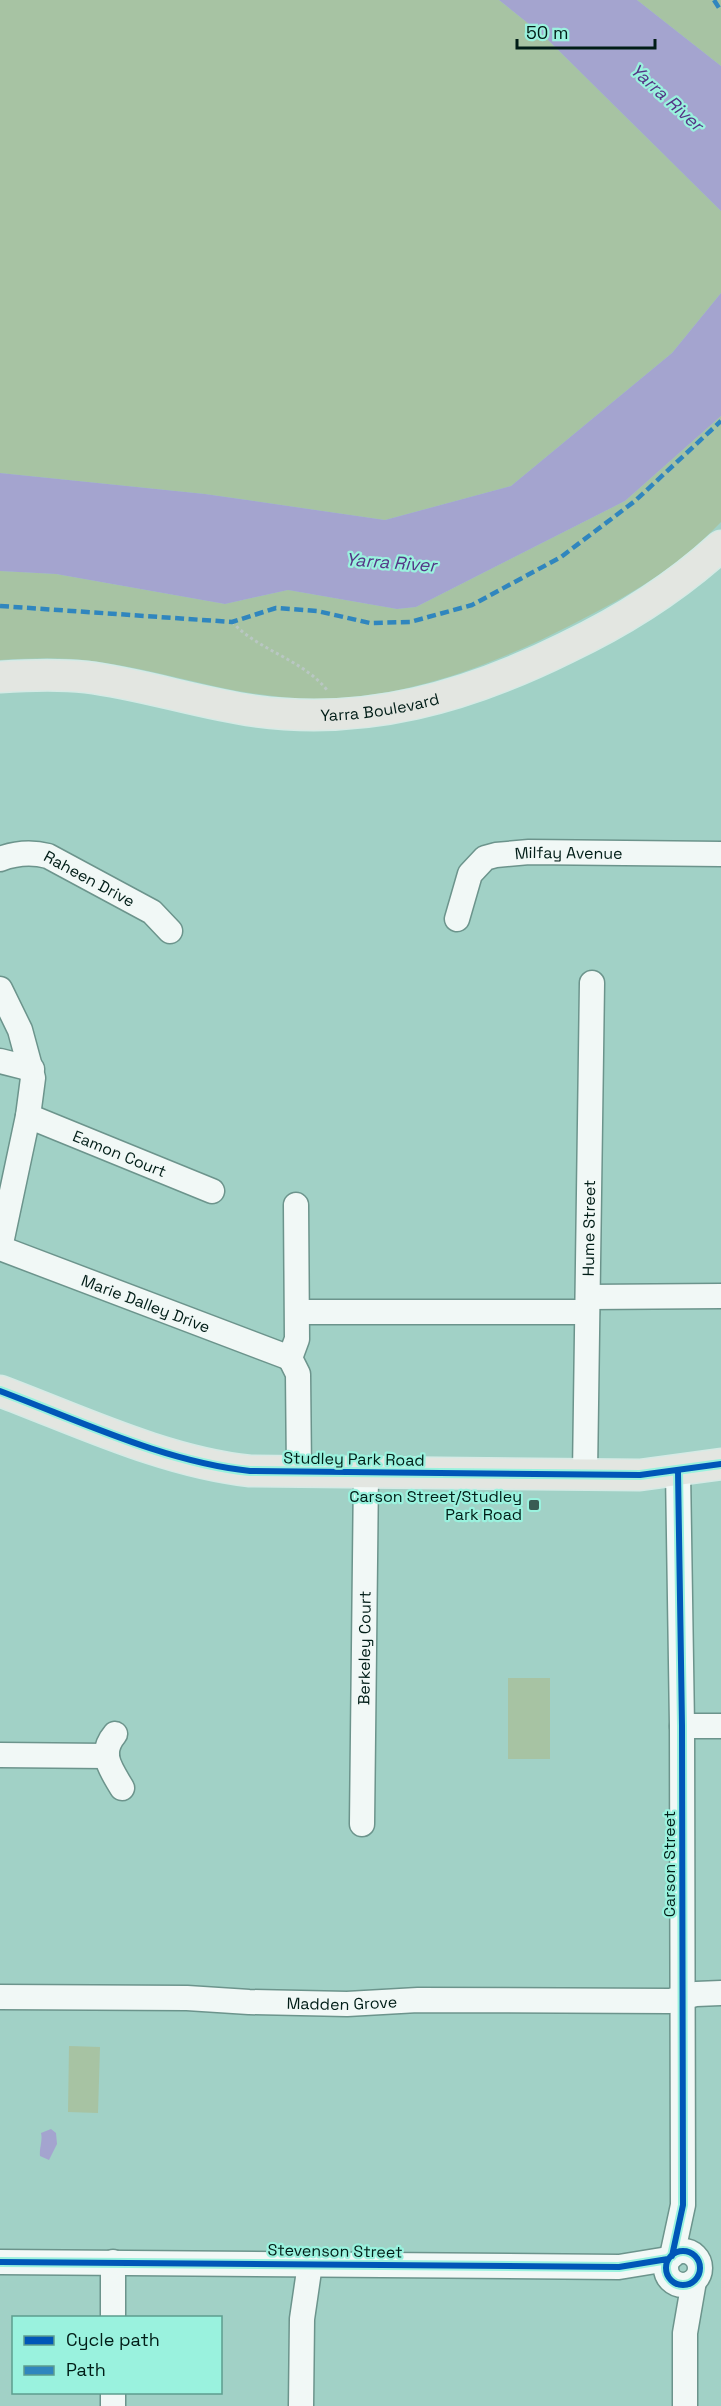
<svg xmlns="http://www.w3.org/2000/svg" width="721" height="2406" font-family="'Space Grotesk',sans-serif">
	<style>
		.green { fill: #a7c3a3 }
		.water { fill: #a4a4cf }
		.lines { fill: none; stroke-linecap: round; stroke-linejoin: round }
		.minor-casing { stroke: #6c948c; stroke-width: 27 }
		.major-casing { stroke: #d5eae5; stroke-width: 33 }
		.path { stroke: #b9c7c3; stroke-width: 3; stroke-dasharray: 3 3; stroke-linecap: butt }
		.minor { stroke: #f1f8f6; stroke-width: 24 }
		.major { stroke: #e3e6e1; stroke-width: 30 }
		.quiet { stroke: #3086be; stroke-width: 4.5; stroke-dasharray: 9 4.5; stroke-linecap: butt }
		.cycleway-casing { stroke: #9af2de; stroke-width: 10 }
		.cycleway { stroke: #0057b8; stroke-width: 6 }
		.poi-dot { fill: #395c54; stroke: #9af2de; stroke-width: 2 }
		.labels { text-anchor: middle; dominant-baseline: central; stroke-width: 4.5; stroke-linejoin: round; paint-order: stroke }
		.street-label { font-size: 16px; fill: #011d17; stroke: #9af2de }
		.poi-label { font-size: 16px; fill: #011d17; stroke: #9af2de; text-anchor: end }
		.water-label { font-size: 18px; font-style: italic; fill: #543686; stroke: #9af2de }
	</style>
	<rect width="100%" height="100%" fill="#a1d1c6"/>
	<!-- green -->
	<path class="green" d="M0,0H499L544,36L721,211V293L672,353L511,486L385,520L205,494L0,473Z
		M637,0H721V66Z
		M721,416V522C673,571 633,593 573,624C479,672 380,709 273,696C214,690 158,670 100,662C67,657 33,658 0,660V571L56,574L225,604L288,590L397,609L416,607L625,501Z
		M508,1678H550V1759H508Z
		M69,2046L100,2047L98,2113L68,2112Z"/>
	<!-- water -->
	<path class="water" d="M499,0H637L721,66V211L544,36Z
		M721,293V416L625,501L416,607L397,609L288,590L225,604L56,574L0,571V473L205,494L385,520L511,486L672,353Z
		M51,2129L56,2133L57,2144L49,2160L40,2156C39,2148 43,2141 41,2133Z"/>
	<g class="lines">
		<!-- minor casing -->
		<g class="minor-casing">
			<g id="minor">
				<path id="s1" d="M0,859C16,853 32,852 48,856L152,912L170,931"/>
				<path id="s2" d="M457,919L470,874L485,858L496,855L529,852L721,854"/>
				<path d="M0,989L20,1030L33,1078L28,1116L0,1248"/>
				<path d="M0,1061L32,1069"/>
				<path id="s3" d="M28,1116L212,1191"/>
				<path d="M296,1205L297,1339L290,1358L298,1374L299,1472"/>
				<path id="s4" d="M0,1248L290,1358"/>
				<path d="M588,1297L721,1296"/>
				<path d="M298,1312H587"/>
				<path id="s5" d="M585,1474L592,983"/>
				<path d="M682,1726H721"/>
				<path d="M115,1734C98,1754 111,1769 122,1788"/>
				<path d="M0,1755L107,1756"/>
				<path id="s6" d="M362,1824L366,1473"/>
				<path id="s7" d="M0,1997L187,1998L249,2002L347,2004L418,2000L670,2001L696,1994L721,1993"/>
				<circle cx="683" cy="2268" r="17"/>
				<path d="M672,2256L683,2205L682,1726L678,1471"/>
				<path d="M0,2262L619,2267L668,2259"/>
				<path d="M113,2262V2318"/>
				<path d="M113,2392V2406"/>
				<path d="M301,2406L302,2319L310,2264"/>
				<path d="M685,2406V2333L694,2281"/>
			</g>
		</g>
		<!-- major casing -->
		<g class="major-casing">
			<g id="major">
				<path id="s8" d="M0,677C29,675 58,674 86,677C143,684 198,703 255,711C367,726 467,697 566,648C623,621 675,588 721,546"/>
				<path d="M0,1391C80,1421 165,1462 250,1471L640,1475L721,1464"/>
			</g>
		</g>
		<!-- path -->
		<path class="path" d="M232,622C259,651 302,659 327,690"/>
		<!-- minor -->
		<use href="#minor" class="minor"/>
		<!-- major -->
		<use href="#major" class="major"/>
		<!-- quiet -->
		<path class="quiet" d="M714,0L721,11
			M0,606L232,622L276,608L317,611L370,623L410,622L472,605L561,557L635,501L721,421"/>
		<!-- cycleway casing -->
		<g class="cycleway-casing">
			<path id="cycleway" d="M0,1391C80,1421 165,1462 250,1471L640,1475L721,1464
				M666 2268a17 17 0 1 1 34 0a17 17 0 1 1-34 0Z
				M672,2256L683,2205L682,1726L678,1471
				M0,2262L619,2267L668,2259"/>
		</g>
		<!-- cycleway -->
		<use href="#cycleway" class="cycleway"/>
	</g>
	<!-- markers -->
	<rect class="poi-dot" x="528" y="1499" width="12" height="12" rx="3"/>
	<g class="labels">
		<!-- street labels -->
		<g class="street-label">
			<text stroke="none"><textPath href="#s8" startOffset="384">Yarra Boulevard</textPath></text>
			<text stroke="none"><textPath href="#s2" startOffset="153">Milfay Avenue</textPath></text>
			<text stroke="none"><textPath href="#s1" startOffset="96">Raheen Drive</textPath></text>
			<text stroke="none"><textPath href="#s3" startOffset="99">Eamon Court</textPath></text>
			<text stroke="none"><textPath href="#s5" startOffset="246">Hume Street</textPath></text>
			<text stroke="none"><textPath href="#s4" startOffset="156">Marie Dalley Drive</textPath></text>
			<text transform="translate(354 1459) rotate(1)">Studley Park Road</text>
			<text stroke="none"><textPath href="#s6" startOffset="176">Berkeley Court</textPath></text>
			<text transform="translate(669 1864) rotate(-90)">Carson Street</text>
			<text stroke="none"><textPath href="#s7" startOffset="342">Madden Grove</textPath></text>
			<text transform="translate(335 2251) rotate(1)">Stevenson Street</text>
		</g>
		<!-- poi labels -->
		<g class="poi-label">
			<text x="522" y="1496">Carson Street/Studley<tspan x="522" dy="18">Park Road</tspan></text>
		</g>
		<!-- water labels -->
		<g class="water-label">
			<text transform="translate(667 97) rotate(42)">Yarra River</text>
			<text transform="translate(391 562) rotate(4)">Yarra River</text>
		</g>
	</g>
	<!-- legend -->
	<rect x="12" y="2316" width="210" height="78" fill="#9af2de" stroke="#5d9d8e" stroke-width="1.5"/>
	<rect x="24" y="2336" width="30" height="9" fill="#0057b8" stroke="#5d9d8e" stroke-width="1.5"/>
	<text x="66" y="2346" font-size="18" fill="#011d17">Cycle path</text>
	<rect x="24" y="2366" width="30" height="9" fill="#3086be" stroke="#5d9d8e" stroke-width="1.5"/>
	<text x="66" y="2376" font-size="18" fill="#011d17">Path</text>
	<!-- scale -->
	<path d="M517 39v9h138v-9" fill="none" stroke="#011d17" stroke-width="3"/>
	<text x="526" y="39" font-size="18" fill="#011d17" stroke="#9af2de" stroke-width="4.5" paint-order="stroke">50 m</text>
</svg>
